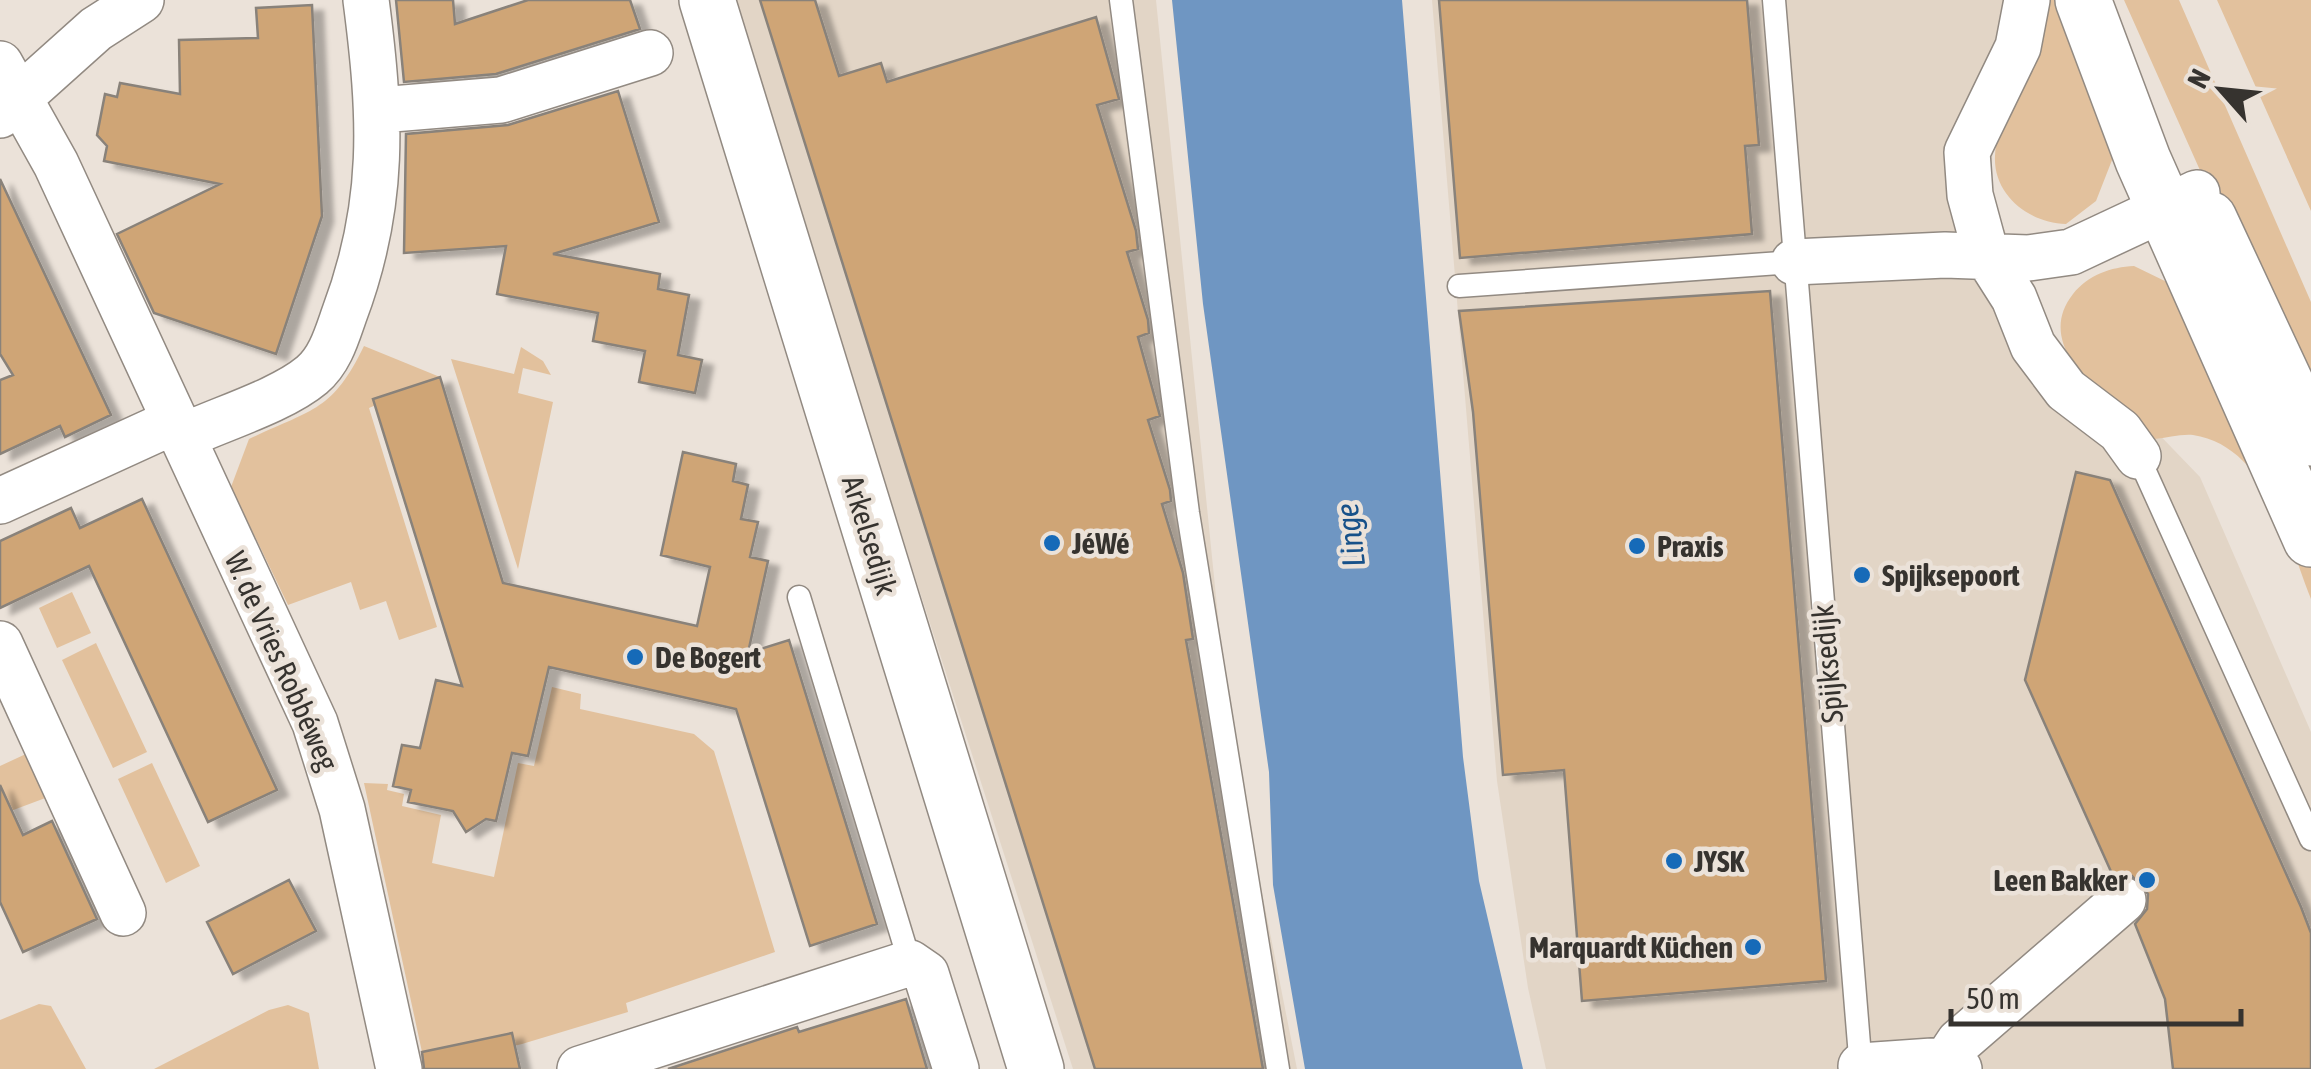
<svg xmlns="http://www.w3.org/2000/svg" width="2311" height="1069" font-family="'Asap Condensed',sans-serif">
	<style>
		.built { fill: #e2d5c6 }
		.green { fill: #e2c19d }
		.water { fill: #6f96c2 }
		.building { fill: #cfa576; stroke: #89827a; stroke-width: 2.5; filter: url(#shadow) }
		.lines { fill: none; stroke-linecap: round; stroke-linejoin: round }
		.lane-casing { stroke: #928a82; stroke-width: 25 }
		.street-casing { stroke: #928a82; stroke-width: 48 }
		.secondary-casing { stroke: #928a82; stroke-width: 58 }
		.lane { stroke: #fff; stroke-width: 22 }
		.street { stroke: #fff; stroke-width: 45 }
		.secondary { stroke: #fff; stroke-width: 55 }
		.poi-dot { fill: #166ab8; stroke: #ebe2d9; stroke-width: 4 }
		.labels { text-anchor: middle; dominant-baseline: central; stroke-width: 9; stroke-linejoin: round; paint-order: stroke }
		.street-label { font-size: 30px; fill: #36332f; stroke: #ebe2d9 }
		.poi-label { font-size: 30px; font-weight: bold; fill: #36332f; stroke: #ebe2d9; text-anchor: start }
		.water-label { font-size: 32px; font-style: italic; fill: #175189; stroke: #ebe2d9 }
	</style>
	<defs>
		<filter id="shadow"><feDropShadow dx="11" dy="6" stdDeviation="2.5" flood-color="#0004"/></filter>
	</defs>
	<rect width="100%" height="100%" fill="#ebe2d9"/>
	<!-- built -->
	<path class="built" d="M730,0H1156L1229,726L1297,1069H1073Z
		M1432,0H2039L1993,146L1990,198L2059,351L2147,422L2200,477L2311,732V1069H1546L1528,988L1497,781Z"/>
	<!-- green -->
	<path class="green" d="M2046,0H2071L2114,155L2096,201L2066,224C2029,223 1993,195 1995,156C1997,116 2032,41 2046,0Z
		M2124,0H2179L2311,302V419Z
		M2217,0H2311V211Z
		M2134,266L2171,284L2286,502L2311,566V599C2288,541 2266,446 2193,435C2180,434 2167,438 2154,439C2117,408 2028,351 2073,294C2088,275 2111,267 2134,266Z
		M364,346L440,377L369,408L437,627L399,640L386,601L360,610L351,582L288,605L231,487L249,439C312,409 332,412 364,346Z
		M521,347L543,361L551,375L523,368L518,393L553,402L518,569L451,359L514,374Z
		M72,592L91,633L57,648L39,608Z
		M96,643L147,752L113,768L62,660Z
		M552,687L581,694L580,709L694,734L714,751L775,952L626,1003L628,1012L522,1044L514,1046L511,1033L422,1052L364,783L388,784L387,790L404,794L402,806L441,815L432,863L494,877L518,763L534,766Z
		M28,753L48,797L0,815V766Z
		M152,763L200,866L166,883L118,779Z
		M39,1004L51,1006L86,1069H0V1020Z
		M288,1005L309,1013L319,1069H154L269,1010Z"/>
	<!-- water -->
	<path class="water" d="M1172,0H1402L1463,757L1479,881L1523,1069H1305L1273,885L1269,772L1203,304Z"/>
	<!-- building -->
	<path class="building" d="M396,0H453L455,24L528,0H630L640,29L496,74L404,82Z
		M760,0H815L839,76L881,63L887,82L1096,17L1119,99L1097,105L1136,231L1138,249L1127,252L1148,320L1149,333L1138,337L1160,416L1148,420L1170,490L1171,501L1162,504L1183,573L1193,639L1186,640L1263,1069H1095Z
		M1439,0H1747L1759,145L1745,146L1752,234L1460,258Z
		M312,5L322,216L276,354L154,313L117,234L220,184L104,161L107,146L97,135L105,94L117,97L120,83L180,94L179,40L258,38L256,8Z
		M618,91L659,222L553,254L660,274L658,289L689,295L678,355L702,360L695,393L639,382L645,351L593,341L598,313L497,294L506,246L404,253L406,134L508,125Z
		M0,179L111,415L65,437L60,426L0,454V380L13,375L0,354Z
		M1770,291L1826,981L1582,1001L1564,770L1503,775L1473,412L1459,311Z
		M440,377L503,583L697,626L710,567L661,555L683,452L736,464L733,481L748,485L741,519L758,522L750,557L768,561L748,653L789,640L877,924L810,946L736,709L549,667L528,756L512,753L496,821L486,819L466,832L453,811L408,802L411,790L393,786L402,745L420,748L436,680L462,686L373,399Z
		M2076,472L2110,480L2301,907L2311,933V1069H2173L2165,999L2135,924L2147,909L2148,894L2132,876H2113L2025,680Z
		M142,499L277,790L208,822L89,566L0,608V541L71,508L80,528Z
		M0,785L23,835L52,821L97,919L23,952L0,902Z
		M289,880L316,931L233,974L207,922Z
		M906,999L927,1069H668L797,1027L799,1032Z
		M512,1033L520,1069H424L422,1052Z"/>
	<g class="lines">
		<!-- lane casing -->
		<g class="lane-casing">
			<path id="lane" d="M1121,0L1188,513L1278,1069
				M1774,0L1861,1069
				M1459,286L1794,262
				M2138,456L2311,839
				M799,597L910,963"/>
		</g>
		<!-- street casing -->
		<g class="street-casing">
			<path id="street" d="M2027,0L2018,47L1967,152L1970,195L1986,254L2014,298L2033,346L2066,390L2120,431L2138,456
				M0,64L56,164L315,723L342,809L399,1069
				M380,110L501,100L650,53
				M0,115L96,29L141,0
				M1794,262L1945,255L2028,258L2071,252L2197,193
				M182,437C220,419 281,401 312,375C330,360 337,335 344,315C386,204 381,115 366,0
				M0,501L175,421
				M0,644L123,913
				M1861,1066L1947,1060
				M580,1069L910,963L926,974L956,1069
				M1959,1069L1947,1060L1959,1042L2123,900"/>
		</g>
		<!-- secondary casing -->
		<g class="secondary-casing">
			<path id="secondary" d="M707,0L1036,1069
				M2083,0L2143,160L2311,539
				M2209,219L2311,438"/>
		</g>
		<!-- lane -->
		<use href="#lane" class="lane"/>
		<!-- street -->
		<use href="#street" class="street"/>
		<!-- secondary -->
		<use href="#secondary" class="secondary"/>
	</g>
	<!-- markers -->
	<g class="poi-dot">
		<circle cx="1052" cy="543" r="10"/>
		<circle cx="1637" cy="546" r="10"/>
		<circle cx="1862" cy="575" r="10"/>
		<circle cx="635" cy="657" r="10"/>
		<circle cx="1674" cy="861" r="10"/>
		<circle cx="2147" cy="880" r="10"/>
		<circle cx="1753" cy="947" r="10"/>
	</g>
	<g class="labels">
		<!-- street labels -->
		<g class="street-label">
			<text transform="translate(870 535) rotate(73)">Arkelsedijk</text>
			<text transform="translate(282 661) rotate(66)">W. de Vries Robbéweg</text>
			<text transform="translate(1827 664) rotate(-95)">Spijksedijk</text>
		</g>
		<!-- poi labels -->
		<g class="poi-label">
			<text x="1072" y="543">JéWé</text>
			<text x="1657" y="546">Praxis</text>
			<text x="1882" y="575">Spijksepoort</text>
			<text x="655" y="657">De Bogert</text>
			<text x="1694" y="861">JYSK</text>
			<text x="2127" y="880" text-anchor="end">Leen Bakker</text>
			<text x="1733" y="947" text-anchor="end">Marquardt Küchen</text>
		</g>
		<!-- water labels -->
		<g class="water-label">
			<text transform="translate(1350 535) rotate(-97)">Linge</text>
		</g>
	</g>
	<!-- north arrow -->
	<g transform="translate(2221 90) rotate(297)" stroke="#ebe2d9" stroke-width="8" paint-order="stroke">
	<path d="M0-8L18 38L0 25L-18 38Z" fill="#36332f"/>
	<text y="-15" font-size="28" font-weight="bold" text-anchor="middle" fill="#36332f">N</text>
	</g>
	<!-- scale -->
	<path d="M1951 1009v15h290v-15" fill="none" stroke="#36332f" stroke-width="5"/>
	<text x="1966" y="1009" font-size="30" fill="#36332f" stroke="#ebe2d9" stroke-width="8" paint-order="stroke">50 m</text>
</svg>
